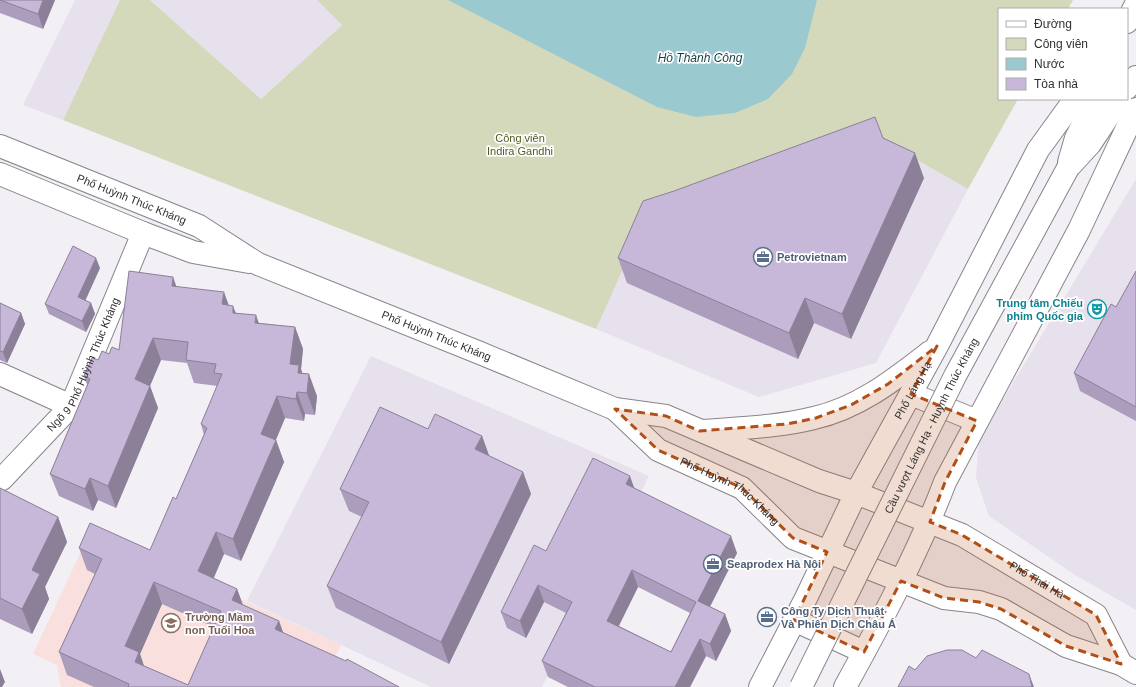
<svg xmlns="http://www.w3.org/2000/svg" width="1136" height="687" font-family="Helvetica,sans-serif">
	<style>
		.built { fill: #e7e1ee }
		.education { fill: #fadfdf }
		.green { fill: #d5d9bc }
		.water { fill: #9ac9d0 }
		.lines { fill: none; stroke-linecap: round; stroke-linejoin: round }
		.street-casing { stroke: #87858b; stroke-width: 24 }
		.primary-casing { stroke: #87858b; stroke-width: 24 }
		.street { stroke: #fff; stroke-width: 22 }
		.primary { stroke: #fff; stroke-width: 22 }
		.primary-bridge-casing { stroke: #87858b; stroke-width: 24; stroke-linecap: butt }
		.primary-bridge { stroke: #fff; stroke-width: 22 }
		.wall { fill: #ab9dbb; fill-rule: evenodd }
		.shaded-wall { fill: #8b8098 }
		.building { fill: #c7b7d9; stroke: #8b8098; fill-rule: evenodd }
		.marked { fill: #b24f17; fill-opacity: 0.2; stroke: #b24f17; stroke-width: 3; stroke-dasharray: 8 5; stroke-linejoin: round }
		.labels { text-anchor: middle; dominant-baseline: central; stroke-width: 3.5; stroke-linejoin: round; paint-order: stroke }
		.park-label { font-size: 11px; fill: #55591e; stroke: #fff }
		.street-label { font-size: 11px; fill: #313032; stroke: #fff }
		.service-label { font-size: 11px; font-weight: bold; fill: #4e5e75; stroke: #fff; text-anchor: start }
		.culture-label { font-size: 11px; font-weight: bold; fill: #0d838f; stroke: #fff; text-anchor: end }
		.education-label { font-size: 11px; font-weight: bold; fill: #785e54; stroke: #fff; text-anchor: start }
		.water-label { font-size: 12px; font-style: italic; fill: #103d42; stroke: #fff }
	</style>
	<rect width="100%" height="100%" fill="#f2eff5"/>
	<!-- built -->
	<path class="built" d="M75,0H120L63,120L23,105Z
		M150,0H317L343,24L261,99Z
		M862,129L968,189L876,363L759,397L596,329L654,201Z
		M1136,179V610L1075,575L989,516L976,478L979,439Z
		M371,356L649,476L542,687H431L247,601Z"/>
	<!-- education -->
	<path class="education" d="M91,530L341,645L321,687H61L57,665L33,654Z"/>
	<!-- green -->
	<path class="green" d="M120,0H150L261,99L342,25L317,0H1073L1068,9H999V99H1018L968,189L862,129L654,201L596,329L63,120Z"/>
	<!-- water -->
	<path class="water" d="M448,0H817L805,48L792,74L768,99L735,113L696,117L657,107Z"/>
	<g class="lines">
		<!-- street casing -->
		<g class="street-casing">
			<g id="street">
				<path d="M0,374L71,406"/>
				<path id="s1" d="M0,480L2,479L71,406L143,233"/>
			</g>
		</g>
		<!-- primary casing -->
		<g class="primary-casing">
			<g id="primary">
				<path d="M1127,22L1136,4"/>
				<path d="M1127,88L1136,77"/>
				<path id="s2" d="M0,146L199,226L258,264L480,353L615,409L666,416L819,481L856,493L962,535L1096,615L1121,664"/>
				<path d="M1069,162L1076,138L1096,99"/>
				<path d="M1068,168L1090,144L1120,99"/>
				<path d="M0,174L143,233L193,252L249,262"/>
				<path d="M911,394L977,421"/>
				<path id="s3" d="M615,409L658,450L742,488L793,538L944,598L979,602L1001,609L1066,646L1121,664L1136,673"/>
				<path d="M702,431C740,428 778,427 814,418C859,408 895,379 930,352"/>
				<path d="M794,620L864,652"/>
				<path id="s4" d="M760,687L806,598L856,493L937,346L1038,150L1075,99"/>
				<path d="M845,687C882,620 918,553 945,482L1079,230L1136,109"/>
			</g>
		</g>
		<!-- street -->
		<use href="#street" class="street"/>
		<!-- primary -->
		<use href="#primary" class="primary"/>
		<!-- primary-bridge casing -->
		<g class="primary-bridge-casing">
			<g id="primary-bridge">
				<path id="s5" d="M801,687L955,376L1068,168"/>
			</g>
		</g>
		<!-- primary-bridge -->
		<use href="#primary-bridge" class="primary-bridge"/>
	</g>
	<!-- wall -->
	<path class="wall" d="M0,0H55L43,29L0,13Z
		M883,138L924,178L851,339L814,323L798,359L627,283L618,258Z
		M100,268L85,300L91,303L95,314L86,332L49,314L45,304Z
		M1136,271V421L1080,391L1074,373L1116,307Z
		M176,286L228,305L236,313L259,323L295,327L303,349L301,369L302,373L317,396L315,415L305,414L304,421L285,418L276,440L284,462L241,561L224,554L213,578L237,589L243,605L279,621L283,633L399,687H94L67,675L59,652L95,574L87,570L79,548L150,550L176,499L204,435L201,424L218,386L194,383L187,363L161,360L150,386L158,408L116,508L98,500L93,511L59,496L50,474L87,385L84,376L98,360L109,354L119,350ZM162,604L214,627L188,685L144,666L140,654Z
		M0,303L21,313L25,324L7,363L0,360Z
		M482,436L489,456L523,472L531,494L449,664L336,608L327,586L362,517L349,511L340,489Z
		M0,488L58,517L67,542L45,587L49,599L32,634L0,619Z
		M634,488L737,553L710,607L725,614L731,631L716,661L706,656L690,687H568L548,677L542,661L566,613L544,602L526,638L507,628L501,612L546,551ZM638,587L690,613L671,652L619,626Z"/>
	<!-- shaded-wall -->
	<path class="shaded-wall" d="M43,0H55L43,29L38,14Z
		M915,153L924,178L851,339L842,314Z
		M96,258L100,268L82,308L78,297Z
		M173,277L181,299L172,286Z
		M224,292L232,314L222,304Z
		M805,298L814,323L798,359L789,333Z
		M91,303L95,314L86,332L82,321Z
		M233,306L242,328L233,313Z
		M21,313L25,324L7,363L3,352Z
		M256,315L264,338L255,323Z
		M295,327L303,349L301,369L307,387L290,364Z
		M153,338L161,360L143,402L135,379Z
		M309,374L317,396L315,415L307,393Z
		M150,386L158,408L116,508L108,486Z
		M297,392L305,414L304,421L296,399Z
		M277,396L285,418L271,451L276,440L284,462L241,561L233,539L261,434Z
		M482,436L490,458L475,449Z
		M523,472L531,494L449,664L441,642Z
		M630,476L636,493L626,484Z
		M90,478L98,500L93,511L85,489Z
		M58,517L67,542L45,587L49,599L32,634L22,609L32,570Z
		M216,532L224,554L207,594L198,571Z
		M731,536L737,553L704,618L698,601Z
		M632,570L638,587L613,637L607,621Z
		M154,582L162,604L140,654L147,675L133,668L125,646Z
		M538,585L544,602L526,638L520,621Z
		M237,589L245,611L232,600Z
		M725,614L731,631L716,661L710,644Z
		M279,621L287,643L275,629Z
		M700,639L706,656L690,687H675Z
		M0,669L5,682L2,687H0Z
		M1029,674L1034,687H1032Z"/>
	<!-- building -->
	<path class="building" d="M0,0H43L38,14Z
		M875,117L883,138L915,153L842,314L805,298L789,333L618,258L643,201L674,191Z
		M73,246L96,258L78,297L91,303L82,321L45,304Z
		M129,271L173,277L172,286L224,292L222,304L233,306V313L256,315L255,323L295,327L290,364L299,365L298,373L309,374L307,393L297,392L296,399L277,396L261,434L276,440L233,539L216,532L198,571L237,589L232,600L279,621L275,629L346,661L347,659L399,687H128L129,684L59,652L102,559L79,548L90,523L150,550L173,497L176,499L207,428L201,424L222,374L214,373L216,364L186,360L188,342L153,338L135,379L150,386L108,486L90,478L85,489L50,474L90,379L84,376L92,358L98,360L102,351L109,354L112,347L119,350ZM154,582L221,611L188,685L135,662L139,652L125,646Z
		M1136,271V407L1074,373L1111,304L1116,307Z
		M0,303L21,313L3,352L0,351Z
		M380,407L428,429L435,414L482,436L475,449L523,472L441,642L327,586L369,502L340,489Z
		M593,458L630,476L626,484L731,536L698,601L725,614L710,644L700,639L675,687H595L542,661L572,602L538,585L520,621L501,612L534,545L546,551ZM632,570L696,602L671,652L607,621Z
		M0,488L58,517L32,570L40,574L22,609L0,598Z
		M947,650H962L976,658L982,650L1029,674L1032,687H898L909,666L915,670L927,656Z"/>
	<!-- marked area -->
	<path class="marked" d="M937,346L911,394L977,421L945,482L930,522L962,535L1096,615L1121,664L1066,646L1001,609L979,602L944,598L901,581L864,652L794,620L827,552L793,538L742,488L658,450L615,409L666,416L699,431L787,424L816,418L851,405L888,384Z"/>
	<!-- icons -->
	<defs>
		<g id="office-ring" transform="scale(1)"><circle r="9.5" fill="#fff" stroke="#5c6f8a" stroke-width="1.5"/><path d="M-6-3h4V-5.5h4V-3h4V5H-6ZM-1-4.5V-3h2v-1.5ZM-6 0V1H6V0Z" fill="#5c6f8a"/></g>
		<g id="theatre-ring" transform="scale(1)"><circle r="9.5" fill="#fff" stroke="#0f9aa8" stroke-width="1.5"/><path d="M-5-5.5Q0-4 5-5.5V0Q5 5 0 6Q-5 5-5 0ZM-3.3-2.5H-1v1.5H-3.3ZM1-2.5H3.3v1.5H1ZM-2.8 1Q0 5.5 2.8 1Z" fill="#0f9aa8"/></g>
		<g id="school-ring" transform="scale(1)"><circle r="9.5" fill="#fff" stroke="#8d6e63" stroke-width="1.5"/><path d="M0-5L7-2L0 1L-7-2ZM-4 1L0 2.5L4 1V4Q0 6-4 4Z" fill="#8d6e63"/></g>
	</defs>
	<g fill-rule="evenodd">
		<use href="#office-ring" x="763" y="257"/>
		<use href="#theatre-ring" x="1097" y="309"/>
		<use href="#office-ring" x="713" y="564"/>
		<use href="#office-ring" x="767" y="617"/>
		<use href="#school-ring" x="171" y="623"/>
	</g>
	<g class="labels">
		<!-- park labels -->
		<g class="park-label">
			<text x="520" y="138">Công viên<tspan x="520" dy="13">Indira Gandhi</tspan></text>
		</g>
		<!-- street labels -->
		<g class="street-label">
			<text stroke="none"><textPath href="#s2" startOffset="142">Phố Huỳnh Thúc Kháng</textPath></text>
			<text stroke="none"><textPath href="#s2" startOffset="477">Phố Huỳnh Thúc Kháng</textPath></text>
			<text stroke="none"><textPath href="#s1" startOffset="145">Ngõ 9 Phố Huỳnh Thúc Kháng</textPath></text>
			<text stroke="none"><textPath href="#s4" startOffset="334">Phố Láng Hạ</textPath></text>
			<text stroke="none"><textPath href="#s5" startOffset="292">Cầu vượt Láng Hạ - Huỳnh Thúc Kháng</textPath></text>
			<text stroke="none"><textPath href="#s3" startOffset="143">Phố Huỳnh Thúc Kháng</textPath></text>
			<text stroke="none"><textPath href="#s2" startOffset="1128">Phố Thái Hà</textPath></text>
		</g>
		<!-- service labels -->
		<g class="service-label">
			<text x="777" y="257">Petrovietnam</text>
			<text x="727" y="564">Seaprodex Hà Nội</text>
			<text x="781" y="611">Công Ty Dịch Thuật<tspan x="781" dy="13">Và Phiên Dịch Châu Á</tspan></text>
		</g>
		<!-- culture labels -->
		<g class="culture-label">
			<text x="1083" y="303">Trung tâm Chiếu<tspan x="1083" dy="13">phim Quốc gia</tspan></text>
		</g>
		<!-- education labels -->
		<g class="education-label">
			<text x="185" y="617">Trường Mầm<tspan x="185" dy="13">non Tuổi Hoa</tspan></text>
		</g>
		<!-- water labels -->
		<g class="water-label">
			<text x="700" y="58">Hồ Thành Công</text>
		</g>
	</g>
	<!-- legend -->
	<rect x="998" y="8" width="130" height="92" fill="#ffffff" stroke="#adacad"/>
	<rect x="1006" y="21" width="20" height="6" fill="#ffffff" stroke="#adacad"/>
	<text x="1034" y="28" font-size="12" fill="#313032">Đường</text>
	<rect x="1006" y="38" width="20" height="12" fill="#d5d9bc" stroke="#adacad"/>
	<text x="1034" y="48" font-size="12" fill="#313032">Công viên</text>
	<rect x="1006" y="58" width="20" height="12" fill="#9ac9d0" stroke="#adacad"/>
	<text x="1034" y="68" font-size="12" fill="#313032">Nước</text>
	<rect x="1006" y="78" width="20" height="12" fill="#c7b7d9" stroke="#adacad"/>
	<text x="1034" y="88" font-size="12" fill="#313032">Tòa nhà</text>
</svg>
